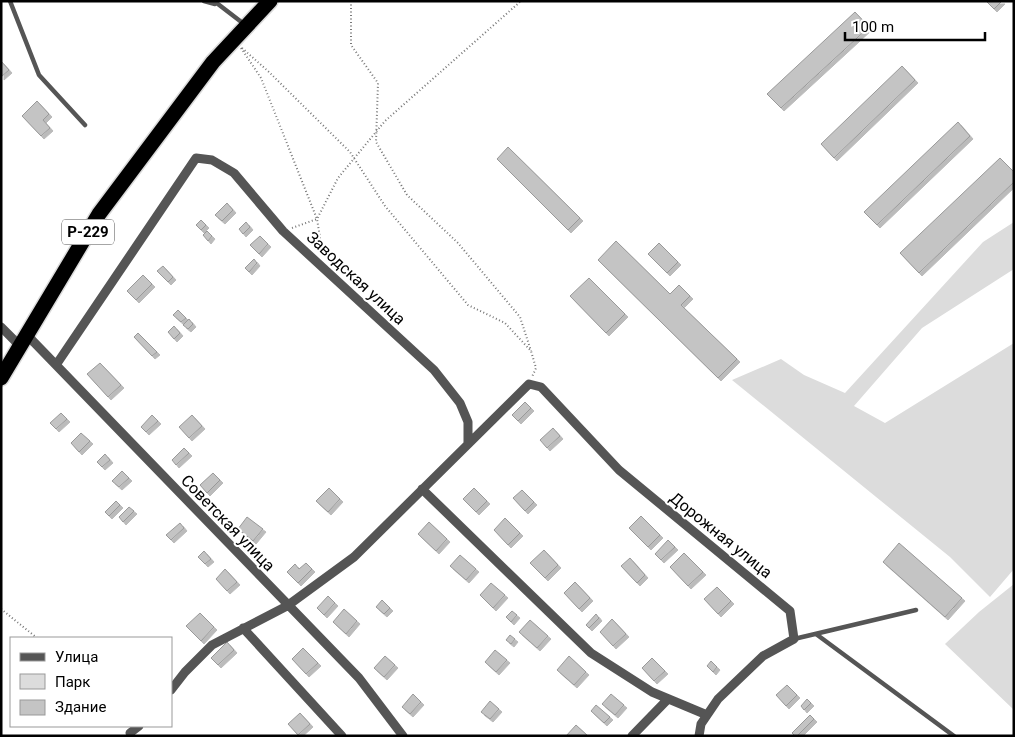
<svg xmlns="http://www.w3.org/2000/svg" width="1015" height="737" font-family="Roboto,sans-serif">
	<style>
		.green { fill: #dcdcdc }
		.building { fill: #c4c4c4; stroke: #999; filter: url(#shadow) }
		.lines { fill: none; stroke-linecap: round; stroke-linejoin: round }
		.highway-casing { stroke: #dbdbdb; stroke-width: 18 }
		.path { stroke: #777; stroke-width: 2; stroke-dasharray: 1 2.5; stroke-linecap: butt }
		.lane { stroke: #555; stroke-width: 4.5 }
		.street { stroke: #555; stroke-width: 9 }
		.highway { stroke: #000; stroke-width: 15 }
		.labels { text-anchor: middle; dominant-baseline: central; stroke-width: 4; stroke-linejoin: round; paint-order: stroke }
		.shield { fill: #fff; stroke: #4c4c4c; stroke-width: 1 }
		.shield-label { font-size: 15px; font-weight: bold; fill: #000 }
		.street-label { font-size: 16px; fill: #000; stroke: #fff }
	</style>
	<defs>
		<filter id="shadow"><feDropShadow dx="3" dy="3" stdDeviation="0" flood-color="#0004"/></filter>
	</defs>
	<rect width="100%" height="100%" fill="#fff"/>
	<!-- green -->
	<path class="green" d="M1014,222V269L922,328L854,406L885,423L1014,343V569L990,597L950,557L732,380L781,359L804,375L845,393L983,242Z
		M1014,584V710L945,644L979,612Z"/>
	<!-- building -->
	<path class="building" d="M986,1H1002L994,9Z
		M855,12L869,27L781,108L767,94Z
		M1,61L9,70L1,77Z
		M902,66L915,80L834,158L821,144Z
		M37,101L49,114L43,120L50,128L41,136L22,116Z
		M958,122L970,136L877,225L864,212Z
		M508,147L580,218L568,230L497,159Z
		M1000,158L1014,172V182L919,273L900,253Z
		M227,203L233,210L222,221L215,215Z
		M201,220L206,225L201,230L196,225Z
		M246,222L250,227L243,234L239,229Z
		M207,231L212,236L208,241L203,235Z
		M260,236L268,244L259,254L250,245Z
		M616,241L670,294L679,285L690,296L681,305L737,359L718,378L598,260Z
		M659,243L678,262L667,273L648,254Z
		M254,259L257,263L249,272L245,268Z
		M163,266L173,277L168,282L157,271Z
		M143,275L152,284L136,300L127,291Z
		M589,278L625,314L606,333L570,296Z
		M178,310L186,318L181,322L173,315Z
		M189,319L193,324L188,329L183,325Z
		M174,326L180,333L174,339L168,332Z
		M138,333L157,352L152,356L134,337Z
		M100,363L121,385L108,397L87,374Z
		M525,402L531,408L518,421L512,415Z
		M61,413L67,419L56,429L50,423Z
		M152,415L158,421L146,432L141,427Z
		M192,415L202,426L189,438L179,427Z
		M553,428L560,436L547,448L540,440Z
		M81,433L90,441L79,452L71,443Z
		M184,448L189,453L176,465L172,460Z
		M105,454L110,460L102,467L97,462Z
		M122,471L129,478L119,487L112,481Z
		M213,473L220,480L207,493L200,485Z
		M329,488L340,499L328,512L316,501Z
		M474,488L487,501L476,512L463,499Z
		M522,490L534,502L525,511L513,498Z
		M116,501L120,505L109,516L105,512Z
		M129,507L134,511L123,522L119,517Z
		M641,516L660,535L648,547L629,528Z
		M247,517L263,529L253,541L238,529Z
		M505,518L520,533L508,545L494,530Z
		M429,522L447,539L436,551L418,534Z
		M180,523L184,528L171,540L166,535Z
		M668,540L675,547L661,560L655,554Z
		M899,543L962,598L945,617L883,562Z
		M544,550L558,565L545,578L530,563Z
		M204,551L211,559L205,564L198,557Z
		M684,553L703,572L688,586L670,567Z
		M460,555L476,569L466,580L450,566Z
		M630,558L645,575L637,583L621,566Z
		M306,563L312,569L298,583L287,572L295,564L299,569Z
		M225,569L237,582L227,591L216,579Z
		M575,582L590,598L579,609L564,593Z
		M491,583L505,595L493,608L480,595Z
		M717,587L731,601L718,614L704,599Z
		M328,596L335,603L324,615L317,608Z
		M382,600L390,608L384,614L376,607Z
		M344,609L357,621L346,634L333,622Z
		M512,611L517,615L511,622L506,617Z
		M200,613L214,627L201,641L186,626Z
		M596,614L599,618L589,628L586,625Z
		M612,619L626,634L613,646L600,632Z
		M530,620L548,636L537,648L519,632Z
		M510,635L515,639L511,644L506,640Z
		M227,642L234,650L218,665L211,658Z
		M303,648L318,663L306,674L292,659Z
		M495,650L507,660L496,672L485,662Z
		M385,656L395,665L384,677L374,668Z
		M569,656L586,672L574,685L557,670Z
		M652,658L665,671L654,681L642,668Z
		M711,661L717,667L713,672L707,666Z
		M787,685L797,695L786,706L776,695Z
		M413,694L421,702L410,714L402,707Z
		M611,694L624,705L615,715L602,704Z
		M807,699L811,703L804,710L801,706Z
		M490,701L499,709L490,719L481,712Z
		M596,705L610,717L604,723L591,711Z
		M300,713L310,724L298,735L288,724Z
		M810,715L814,719L797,736H795L792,733Z
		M576,725L588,736H566Z"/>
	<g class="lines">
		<!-- highway casing -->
		<g class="highway-casing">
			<path id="highway" d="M1,378L99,214L213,62L270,1"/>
		</g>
		<!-- path -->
		<path class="path" d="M351,1V45L378,83L376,142L407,195L458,243L520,317L531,351
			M241,48L261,78L317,219L323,256
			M242,48L269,72L350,152L385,206L468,305L505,323L531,351L536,368L532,377
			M292,228L317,219L338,178L385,121L521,1
			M1,609L37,638"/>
		<!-- lane -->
		<path class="lane" d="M10,1L39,75L85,125
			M204,1L215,4
			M214,1L244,24
			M816,634L954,736
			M794,639L916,610"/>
		<!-- street -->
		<path class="street" d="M1,327L20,346
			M27,335L359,678L403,736
			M56,365L196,158L212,160L234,173L283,231L434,370L460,403L468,422V443
			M422,489L591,653L652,692L707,715
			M243,628L342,736
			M171,690L185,672L212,645L287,606L354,557L529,384L541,387L619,470L790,611L794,639L763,656L718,699L701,724L699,736
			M130,733L139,726
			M632,736L668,699"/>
		<!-- highway -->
		<use href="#highway" class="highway"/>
	</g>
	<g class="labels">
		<!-- shield labels -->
		<rect class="shield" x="62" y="219.5" width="52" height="25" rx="4"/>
		<g class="shield-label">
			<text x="88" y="232">Р-229</text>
		</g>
		<!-- street labels -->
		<g class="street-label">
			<text transform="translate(356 278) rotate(43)">Заводская улица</text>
			<text transform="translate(228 523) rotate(46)">Советская улица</text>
			<text transform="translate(721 535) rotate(39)">Дорожная улица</text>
		</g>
	</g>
	<!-- border -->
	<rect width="1015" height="737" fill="none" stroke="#000000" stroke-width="5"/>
	<!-- legend -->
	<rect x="10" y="637" width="162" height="90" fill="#ffffff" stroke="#999999"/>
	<rect x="20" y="653" width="25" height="8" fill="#555555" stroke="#999999"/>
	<text x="55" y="662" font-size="15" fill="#000000">Улица</text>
	<rect x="20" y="674" width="25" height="15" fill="#dcdcdc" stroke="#999999"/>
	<text x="55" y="687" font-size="15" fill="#000000">Парк</text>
	<rect x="20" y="700" width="25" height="15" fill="#c4c4c4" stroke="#999999"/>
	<text x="55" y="712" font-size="15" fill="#000000">Здание</text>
	<!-- scale -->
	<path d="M845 32v8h140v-8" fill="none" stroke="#000000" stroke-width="2.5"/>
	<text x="852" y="32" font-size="15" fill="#000000" stroke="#ffffff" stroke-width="4" paint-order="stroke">100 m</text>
</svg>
